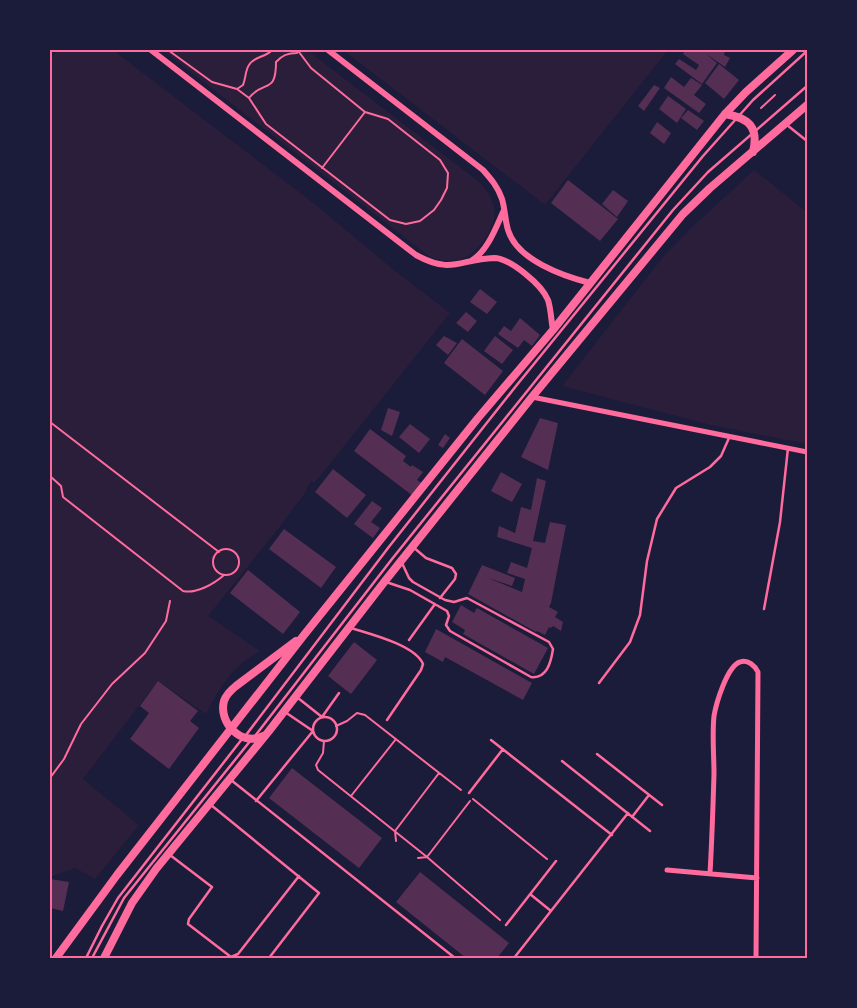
<svg xmlns="http://www.w3.org/2000/svg" width="857" height="1008" font-family="'PT Sans',sans-serif">
	<style>
		.green { fill: #2a1e3b }
		.building { fill: #542f53 }
		.lines { fill: none; stroke-linecap: round; stroke-linejoin: round }
		.path { stroke: #ff6b9d; stroke-width: 2 }
		.service { stroke: #ff6b9d; stroke-width: 2.5 }
		.minor { stroke: #ff6b9d; stroke-width: 5 }
		.tertiary { stroke: #ff6b9d; stroke-width: 6 }
		.secondary { stroke: #ff6b9d; stroke-width: 8 }
		.neatline { fill: none; stroke: #ff6b9d; stroke-width: 2 }
	</style>
	<rect width="100%" height="100%" fill="#1b1b3a"/>
	<!-- green -->
	<path class="green" d="M57,50H113L316,205L394,270L450,313L322,474L314,483L311,481L305,493L278,529L208,616L260,651C234,665 219,688 206,714L158,681L83,779L139,825L95,879L75,868L50,877V59Z
		M162,50H307L478,181C485,188 492,197 494,207C498,226 479,253 461,259C450,262 440,261 430,257Z
		M343,50H668L545,205Z
		M754,170L807,212V444L711,425L562,386L663,257L691,228Z"/>
	<!-- building -->
	<path class="building" d="M685,50H725L724,55L730,58L725,67L705,53L717,63L702,84L675,64L679,59L696,70L699,65L683,54Z
		M719,64L739,80L724,99L705,83Z
		M671,77L684,87L691,78L702,85L694,95L706,104L699,113L664,88Z
		M654,85L660,88L644,111L638,106Z
		M668,96L686,109L677,123L659,109Z
		M688,110L704,121L697,130L681,118Z
		M657,122L671,133L664,144L650,133Z
		M568,180L618,219L600,241L551,203Z
		M613,190L628,201L617,217L602,204Z
		M480,289L497,302L487,314L470,302Z
		M466,312L477,321L468,332L456,323Z
		M520,318L540,335L532,346L524,340L518,348L498,334L504,326L511,331Z
		M444,336L457,343L448,355L436,345Z
		M495,336L513,350L502,364L484,351Z
		M462,339L503,371L485,395L444,363Z
		M388,408L400,412L392,436L381,430Z
		M540,418L558,423L548,470L521,457Z
		M410,424L430,439L419,453L399,437Z
		M370,429L406,456L403,461L411,467L412,465L423,472L417,480L423,484L413,496L354,451Z
		M445,434L450,438L443,448L438,445Z
		M333,469L366,495L347,518L315,492Z
		M501,472L522,484L512,502L491,491Z
		M537,478L546,481L533,541L545,543L550,522L566,525L551,603L549,607L558,612L555,617L563,622L561,631L553,626L551,628L549,627L545,635L537,631L536,632L468,594L482,565L515,578L512,586L488,578L522,592L525,579L507,573L511,562L527,568L532,548L497,537L499,526L515,533L521,507L531,510Z
		M372,501L382,508L371,522L380,528L373,538L354,524Z
		M284,529L336,567L321,588L269,549Z
		M248,570L300,612L283,634L230,593Z
		M461,605L474,613L477,608L548,648L534,674L463,634L465,630L452,622Z
		M436,629L532,683L523,700L445,657L443,662L425,652Z
		M354,642L377,660L351,694L328,676Z
		M158,681L198,711L190,721L199,728L169,769L130,739L149,713L140,706Z
		M292,768L382,838L359,868L269,798Z
		M420,872L509,943L497,958H466L396,902Z
		M50,879L69,882L63,911L50,908Z"/>
	<g class="lines">
		<!-- path -->
		<path class="path" d="M168,50L212,82L237,89L249,98L266,124L390,220L406,224L420,221L434,210L441,200L447,188L448,173L440,160L388,119L365,112L311,68L299,52L294,50
			M237,89L243,85C246,78 245,71 249,65C254,56 265,58 272,50
			M249,98C264,79 276,95 276,62C282,55 288,53 297,53
			M761,108L775,95
			M322,168L365,112
			M50,422L219,552
			M50,476L61,486L63,497L183,591C196,594 214,584 224,575
			M213 562a13 13 0 1 1 26 0a13 13 0 1 1-26 0Z
			M336,726L347,721L357,713L365,715L461,790
			M324,741L323,753L316,765L318,770L427,857L500,920
			M50,778L64,759L81,724L112,684L145,653L166,621L170,601
			M351,796L396,739
			M473,799L547,859
			M396,841L395,831L439,773
			M418,858L427,857L470,801"/>
		<!-- service -->
		<path class="service" d="M787,125L807,141
			M413,547L426,558L452,568L456,574L455,579L440,598
			M386,582L410,590L447,611L449,616L446,625L450,631L531,677C547,679 551,662 553,649L549,642L467,598L454,602L445,600L413,582L409,578L402,563
			M764,609L780,522L788,448
			M351,628C370,634 415,645 423,664L421,670L387,720
			M409,640L435,604
			M599,683L630,642L640,615L647,561L657,519L676,488L710,467L721,456L729,438
			M298,698L322,717L339,693
			M313 729a12 12 0 1 1 24 0a12 12 0 1 1-24 0Z
			M246,735L388,548L516,386L703,156L753,100L807,51
			M255,736L392,559L673,210L708,172L807,86
			M491,740L612,835
			M597,754L662,805
			M562,761L650,831
			M231,780L455,958
			M469,793L503,749
			M256,801L313,731L285,712
			M211,805L319,893L269,958
			M632,817L649,795
			M170,855L212,887L189,919L188,924L231,957L238,954L299,876
			M530,894L551,911
			M506,925L556,861
			M86,958L102,926L118,898L242,739
			M92,958L124,898L251,740
			M514,958L628,813"/>
		<!-- minor -->
		<path class="minor" d="M532,397L807,452
			M667,870L757,878
			M710,873C712,840 713,807 714,774C714,755 712,735 714,716C716,704 727,666 740,662C748,659 755,666 758,672L756,958"/>
		<!-- tertiary -->
		<path class="tertiary" d="M151,50L416,255C453,275 459,259 494,258C510,258 542,285 548,300C551,309 551,320 553,330
			M328,50L483,170C491,179 498,187 502,199C505,209 505,220 508,230C517,260 563,276 590,283
			M471,261C488,251 496,227 504,210"/>
		<!-- secondary -->
		<path class="secondary" d="M725,114C749,118 759,127 753,152
			M263,736C242,747 218,723 224,701C226,695 231,690 236,686L296,641
			M56,958L117,875L304,635L478,418L553,330L725,114L746,92L793,50
			M104,958L132,903L156,869L269,731L385,581L532,397L683,214L710,188L807,105"/>
	</g>
	<!-- border -->
	<rect width="857" height="1008" fill="none" stroke="#1b1b3a" stroke-width="102"/>
	<rect x="51" y="51" width="755" height="906" class="neatline"/>
</svg>
